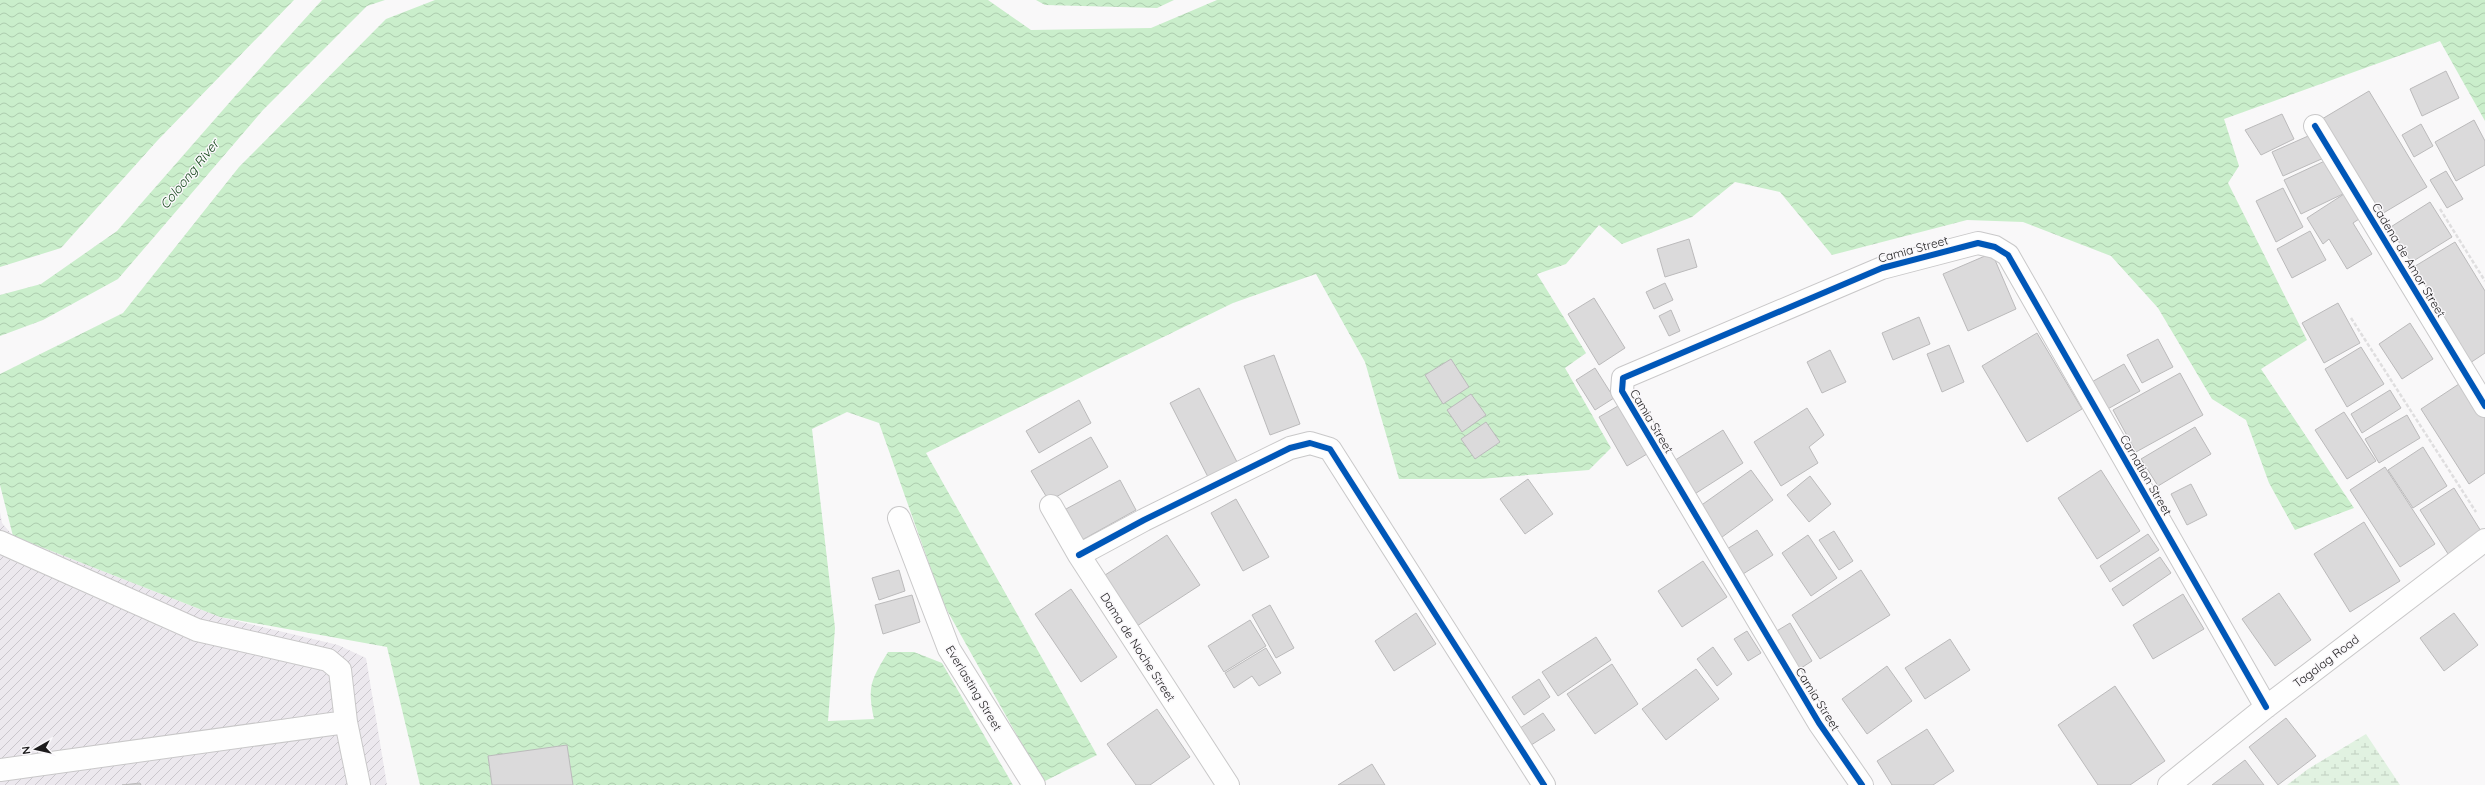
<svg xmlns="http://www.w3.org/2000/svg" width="2485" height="785" font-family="Quicksand,sans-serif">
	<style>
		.industrial { fill: url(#industrial-furrows) }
		.wetland { fill: url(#wetland-marsh) }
		.water { fill: url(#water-waves) }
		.building { fill: #dbdadb; stroke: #bbbabb }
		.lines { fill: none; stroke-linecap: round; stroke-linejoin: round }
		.minor-casing { stroke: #c9c8c9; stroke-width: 24 }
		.path { stroke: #dfdedf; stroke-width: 2.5; stroke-dasharray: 4 2; stroke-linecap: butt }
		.minor { stroke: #fefefe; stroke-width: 22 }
		.cycleway-casing { stroke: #f9f7fa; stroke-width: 8 }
		.cycleway { stroke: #0057b8; stroke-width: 6 }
		.labels { text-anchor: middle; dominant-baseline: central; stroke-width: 3; stroke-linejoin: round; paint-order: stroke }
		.street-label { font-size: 12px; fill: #1c1b1c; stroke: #f9f7fa }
		.water-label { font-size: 13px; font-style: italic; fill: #114517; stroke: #f9f7fa }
	</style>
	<defs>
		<pattern id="industrial-furrows" width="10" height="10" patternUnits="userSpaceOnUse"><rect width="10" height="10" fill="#ece8ee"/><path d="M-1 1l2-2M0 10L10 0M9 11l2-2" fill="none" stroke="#cac6cc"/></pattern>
		<pattern id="wetland-marsh" width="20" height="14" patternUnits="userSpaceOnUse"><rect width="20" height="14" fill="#e1f2e1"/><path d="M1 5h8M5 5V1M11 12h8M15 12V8" fill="none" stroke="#c0cfc0"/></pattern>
		<pattern id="water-waves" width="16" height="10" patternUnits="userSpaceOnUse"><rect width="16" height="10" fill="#caeecb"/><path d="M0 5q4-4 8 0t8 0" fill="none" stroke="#adccae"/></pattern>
	</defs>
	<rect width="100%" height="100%" fill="#f9f8f9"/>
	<!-- industrial -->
	<path class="industrial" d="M0,512L2,523L13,536L220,617L338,645L366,658L387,785H0Z"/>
	<!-- wetland -->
	<path class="wetland" d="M2366,734L2400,785H2287L2308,769Z"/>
	<!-- water -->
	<path class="water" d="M0,0H294L157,141L61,248L0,267Z
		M322,0H385L367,6L263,110L118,279L43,320L0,336V295L41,284L117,231L236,95Z
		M435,0H988L1031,30L1151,28L1217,0H2485V121L2440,41L2224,119L2239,166L2228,183L2307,340L2261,369L2354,508L2295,530L2269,483L2246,420L2212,399L2158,308L2111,256L2023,222L1967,220L1832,255L1780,192L1735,182L1692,217L1622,244L1599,225L1566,264L1537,274L1586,353L1565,368L1611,448L1589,470L1480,479H1399L1365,362L1316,274L1233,303L926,453L1097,755L1043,782L943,603L879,423L847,412L812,429L835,628L828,721L874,719C867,686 871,680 888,652H914L942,663L1013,785H420L387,647L220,617L13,536L0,485V374L123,313L239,167L386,19Z
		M1036,0H1174L1157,8L1045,5Z"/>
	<!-- building -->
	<path class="building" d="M2446,71L2459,98L2422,116L2410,89Z
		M2369,91L2427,187L2375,218L2317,122Z
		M2282,114L2294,139L2261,155L2245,130Z
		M2474,120L2485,141V165L2456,181L2435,142Z
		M2421,124L2433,146L2414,157L2402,135Z
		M2315,133L2326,157L2283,176L2272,152Z
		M2329,159L2345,193L2301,214L2284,180Z
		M2446,171L2463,199L2447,208L2430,180Z
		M2283,188L2303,227L2276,242L2256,201Z
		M2344,194L2359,219L2353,223L2372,254L2347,269L2329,239L2323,244L2307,218Z
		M2430,202L2452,237L2407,265L2386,230Z
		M2310,231L2326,260L2292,278L2277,249Z
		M1689,239L1697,267L1665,277L1657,249Z
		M2455,242L2485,291V353L2470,363L2412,268Z
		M1992,253L2016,309L1968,331L1943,274Z
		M1665,283L1673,300L1654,309L1646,292Z
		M1594,298L1625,348L1599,365L1568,314Z
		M2338,303L2360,343L2324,363L2302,323Z
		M1671,310L1680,331L1669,336L1659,316Z
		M1919,317L1930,344L1893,360L1882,333Z
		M2410,323L2433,359L2402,379L2379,344Z
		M2037,333L2082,409L2027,442L1982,366Z
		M2158,339L2173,367L2142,383L2127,355Z
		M1949,345L1964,382L1942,392L1927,354Z
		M2361,347L2384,384L2347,407L2325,369Z
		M1830,350L1846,382L1822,393L1807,362Z
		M1274,355L1300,424L1270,435L1244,366Z
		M1451,359L1469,387L1443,404L1425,375Z
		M2124,364L2140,391L2104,411L2088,384Z
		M1595,368L1614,398L1595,410L1576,380Z
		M2180,373L2203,415L2136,452L2113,410Z
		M2462,382L2485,418V473L2469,484L2421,409Z
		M1199,388L1237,462L1208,477L1170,403Z
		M2390,390L2401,408L2362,433L2351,414Z
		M1471,394L1486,415L1462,432L1447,410Z
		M1079,400L1091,423L1039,453L1026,431Z
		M1618,406L1647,454L1627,466L1599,417Z
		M1807,408L1824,435L1809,447L1818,463L1781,486L1754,442Z
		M2344,412L2376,461L2347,479L2315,430Z
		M2407,415L2420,438L2379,463L2365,439Z
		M1486,422L1500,442L1475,459L1461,439Z
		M2195,427L2211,454L2158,486L2141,459Z
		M1723,430L1743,463L1690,497L1669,464Z
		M1091,437L1108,467L1049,501L1031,471Z
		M2423,447L2447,486L2413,508L2388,470Z
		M2385,467L2435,544L2400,567L2350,490Z
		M1751,470L1773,500L1718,540L1696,509Z
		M2101,470L2140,531L2097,559L2058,498Z
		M1810,476L1831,504L1809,522L1787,495Z
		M1528,479L1553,514L1525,534L1500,499Z
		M1120,480L1136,510L1082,540L1066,509Z
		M2191,484L2207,515L2187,525L2171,494Z
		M2454,488L2484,536L2450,557L2420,510Z
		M1236,499L1269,557L1243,571L1211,513Z
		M2364,522L2400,581L2350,612L2314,554Z
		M1757,530L1773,555L1743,574L1727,549Z
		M1834,531L1853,561L1839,570L1819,540Z
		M2148,534L2159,550L2110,582L2100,566Z
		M1167,535L1200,585L1134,628L1102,577Z
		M1808,535L1837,578L1811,596L1782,553Z
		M2160,557L2171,573L2123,606L2112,589Z
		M1703,561L1727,597L1682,627L1658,591Z
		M899,570L905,591L879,600L872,578Z
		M1861,570L1890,615L1820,659L1792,615Z
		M1071,589L1117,657L1081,682L1035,614Z
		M2279,593L2311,640L2275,666L2242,619Z
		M2183,594L2204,629L2153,659L2133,625Z
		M912,595L920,622L883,634L875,605Z
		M1270,605L1294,648L1276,658L1252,615Z
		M1416,613L1436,644L1394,671L1375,641Z
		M2454,613L2478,645L2444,671L2420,638Z
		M1250,620L1266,646L1224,672L1208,646Z
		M1790,623L1812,661L1798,670L1775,632Z
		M1747,631L1761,653L1748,661L1734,639Z
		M1596,637L1611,660L1558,696L1542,672Z
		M1950,639L1970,670L1925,699L1905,668Z
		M1713,647L1732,674L1717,686L1697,659Z
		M1266,648L1281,673L1259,686L1252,676L1234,688L1225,673Z
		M1612,664L1638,704L1595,734L1567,694Z
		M1887,666L1912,701L1867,734L1842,699Z
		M1696,669L1719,699L1666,740L1642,709Z
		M1539,679L1550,697L1524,715L1512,697Z
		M2115,686L2165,761L2130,785H2098L2058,725Z
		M1157,709L1190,757L1150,785H1136L1107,744Z
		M1543,713L1555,730L1528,747L1517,730Z
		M2286,718L2316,756L2278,785L2249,747Z
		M1927,729L1954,771L1933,785H1892L1877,761Z
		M567,745L573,785H492L488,756Z
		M2245,760L2264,785H2212Z
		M1372,764L1385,785H1338Z
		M140,783L141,785H122Z"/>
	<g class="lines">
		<!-- minor casing -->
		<g class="minor-casing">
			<path id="minor" d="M2315,126L2485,406
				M1051,506L1079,555L1228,785
				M899,518L949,649L1034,785
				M0,542L197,630L328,660L340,670L346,722L359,785
				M1079,555L1144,520L1290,448L1310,443L1330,449L1544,785
				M0,770L346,722
				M1862,785L1819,723L1622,391L1623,378L1882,268L1978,243L1995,247L2008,255L2266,707
				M2169,785L2266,707L2485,540"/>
		</g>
		<!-- path -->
		<path class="path" d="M2440,209L2485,281
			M2351,318L2476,512"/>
		<!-- minor -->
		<use href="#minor" class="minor"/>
		<!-- cycleway casing -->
		<g class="cycleway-casing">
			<path id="cycleway" d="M2315,126L2485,406
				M1079,555L1144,520L1290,448L1310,443L1330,449L1544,785
				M1862,785L1819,723L1622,391L1623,378L1882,268L1978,243L1995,247L2008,255L2266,707"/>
		</g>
		<!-- cycleway -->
		<use href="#cycleway" class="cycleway"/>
	</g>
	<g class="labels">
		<!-- street labels -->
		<g class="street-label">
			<text transform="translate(1913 249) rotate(-15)">Camia Street</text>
			<text transform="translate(2409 260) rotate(59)">Cadena de Amor Street</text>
			<text transform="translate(1652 421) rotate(59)">Camia Street</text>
			<text transform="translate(2146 475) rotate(60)">Carnation Street</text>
			<text transform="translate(1138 647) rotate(57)">Dama de Noche Street</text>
			<text transform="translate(2326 661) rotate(-37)">Tagalag Road</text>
			<text transform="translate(974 688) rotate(59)">Everlasting Street</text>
			<text transform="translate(1818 699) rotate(58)">Camia Street</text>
		</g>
		<!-- water labels -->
		<g class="water-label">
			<text transform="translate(189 174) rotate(-51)">Coloong River</text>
		</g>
	</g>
	<!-- north arrow -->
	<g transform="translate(36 749) rotate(262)" stroke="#f9f7fa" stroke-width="3" paint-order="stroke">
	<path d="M0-3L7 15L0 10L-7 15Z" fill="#1c1b1c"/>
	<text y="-6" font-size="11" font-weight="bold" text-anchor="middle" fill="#1c1b1c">N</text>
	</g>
</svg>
